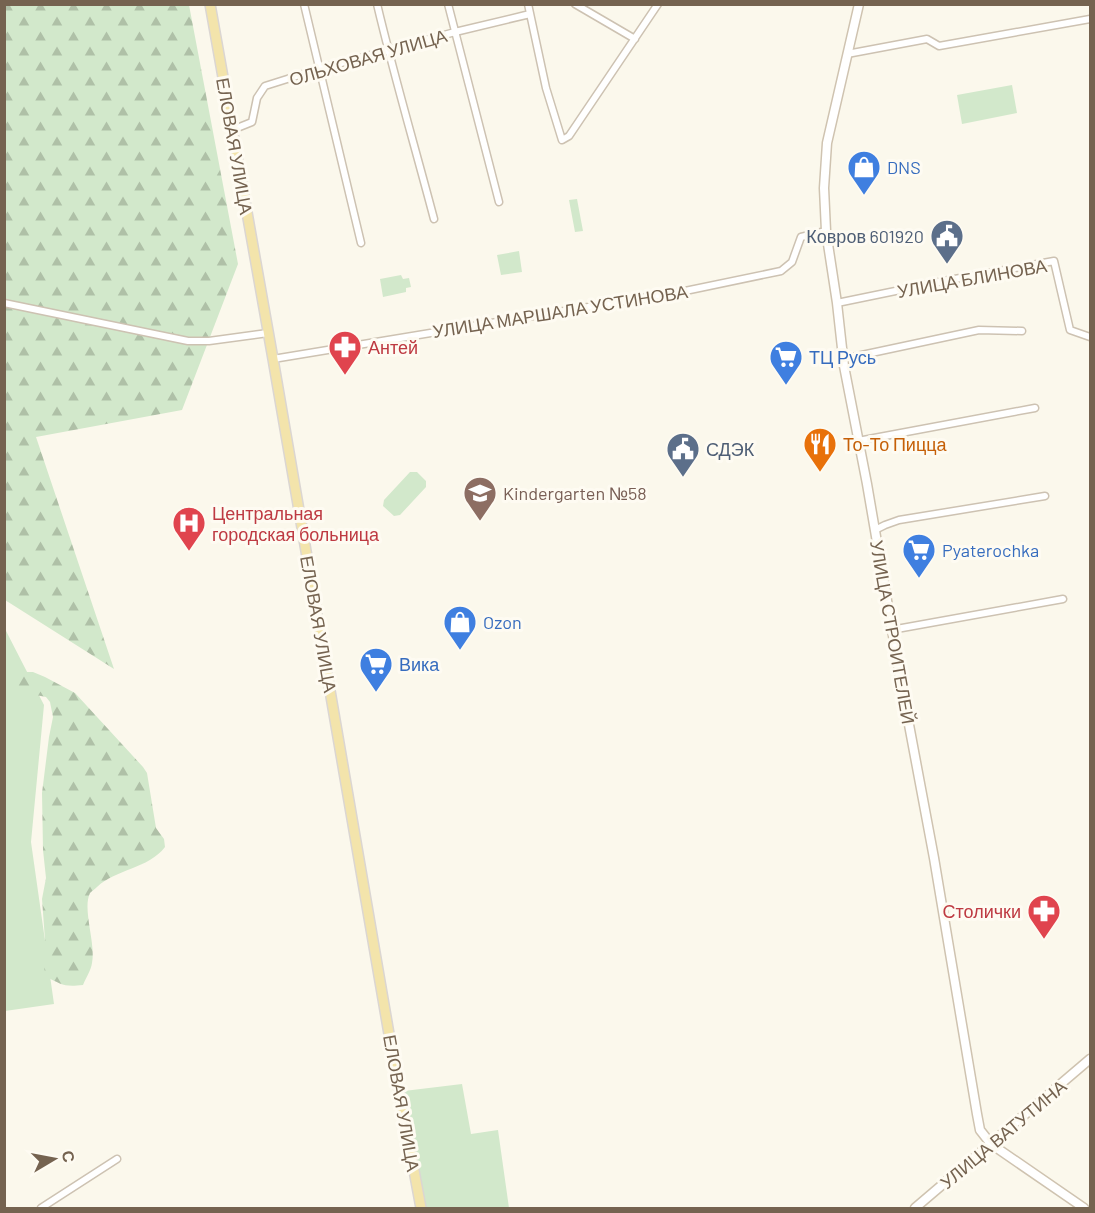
<svg xmlns="http://www.w3.org/2000/svg" width="1095" height="1213" font-family="Barlow,sans-serif">
	<style>
		.green { fill: #d2e8cb }
		.forest { fill: url(#forest-firs) }
		.lines { fill: none; stroke-linecap: round; stroke-linejoin: round }
		.street-casing { stroke: #cdc2b2; stroke-width: 9 }
		.secondary-casing { stroke: #cfc3b0; stroke-width: 11 }
		.primary-casing { stroke: #dbd6d2; stroke-width: 12 }
		.street { stroke: #fff; stroke-width: 6 }
		.secondary { stroke: #fff; stroke-width: 8 }
		.primary { stroke: #f3e4ab; stroke-width: 9 }
		.labels { text-anchor: middle; dominant-baseline: central; stroke-width: 6; stroke-linejoin: round; paint-order: stroke }
		.street-label { font-size: 18px; fill: #756350; stroke: #fefbf2 }
		.shop-label { font-size: 18px; fill: #366cbe; stroke: #fefbf2; text-anchor: start }
		.service-label { font-size: 18px; fill: #4e5e75; stroke: #fefbf2; text-anchor: end }
		.health-label { font-size: 18px; fill: #be3a42; stroke: #fefbf2; text-anchor: start }
		.food-label { font-size: 18px; fill: #c56008; stroke: #fefbf2; text-anchor: start }
		.education-label { font-size: 18px; fill: #785e54; stroke: #fefbf2; text-anchor: start }
	</style>
	<defs>
		<pattern id="forest-firs" width="22" height="20" patternUnits="userSpaceOnUse" patternTransform="scale(1.5)"><rect width="22" height="20" fill="#d2e8cb"/><path d="M5 1l3.5 6h-7zM16 11l3.5 6h-7z" fill="#afc0a7"/></pattern>
	</defs>
	<rect width="100%" height="100%" fill="#fbf8ec"/>
	<!-- green -->
	<path class="green" d="M1012,85L1017,113L962,124L957,95Z
		M577,199L583,231L575,232L569,200Z
		M519,251L522,272L501,275L497,255Z
		M401,275L403,279L409,278L411,287L406,288V292L383,297L380,279Z
		M410,472H417L426,481V487L400,515L394,516L383,506L384,500Z
		M4,627L44,705L31,842L54,1004L5,1011Z
		M462,1084L471,1134L498,1130L509,1208H426L404,1091Z"/>
	<!-- forest -->
	<path class="forest" d="M4,5H189L238,264L182,410L36,437L114,669L5,600Z
		M26,672H33L45,677L75,693L143,767L147,773L156,828L164,839L165,847C148,869 116,869 97,887C95,889 92,891 90,893C82,909 96,943 92,963C91,970 86,978 83,985C64,987 62,985 45,976L43,953L45,940L42,899L46,878L43,850L42,793L49,737L53,717L50,702L46,697L20,692L16,687L21,675Z"/>
	<g class="lines">
		<!-- street casing -->
		<g class="street-casing">
			<path id="street" d="M304,4L361,243
				M377,4C394,76 415,147 434,219
				M448,4L499,202
				M528,4L546,88L562,140L569,136L658,4
				M575,4L635,39
				M847,54L927,39L939,46L1090,19
				M232,130L252,122L257,98L265,86L319,69L455,32L530,14
				M4,303L188,341H209L268,333
				M837,303L949,280L1054,261L1070,330L1090,337
				M273,359L685,291L781,271L792,262L801,237L826,231
				M843,359L979,330L1022,331
				M858,441L1035,408
				M875,530L885,525L899,520L1045,496
				M891,630L1063,599
				M41,1208L117,1159"/>
		</g>
		<!-- secondary casing -->
		<g class="secondary-casing">
			<path id="secondary" d="M859,4L827,143L824,188L826,231L837,303L844,366L867,484L901,682L934,858L977,1114L980,1130L991,1144L1084,1208
				M915,1208L1090,1059"/>
		</g>
		<!-- primary casing -->
		<g class="primary-casing">
			<path id="primary" d="M210,4L273,359L394,1063L421,1208"/>
		</g>
		<!-- street -->
		<use href="#street" class="street"/>
		<!-- secondary -->
		<use href="#secondary" class="secondary"/>
		<!-- primary -->
		<use href="#primary" class="primary"/>
	</g>
	<!-- icons -->
	<defs>
		<g id="shop-pin" transform="scale(1.725)"><path d="M0 17L-7.5 6A9.5 9.5 0 1 1 7.5 6Z" fill="#3f7fe0" stroke="#fefbf2"/><path d="M-5-2.5h2.3a2.7 3.5 0 0 1 5.4 0H5L5.5 6h-11ZM-1.5-2.5h3a1.5 2.3 0 0 0-3 0Z" fill="#fff"/></g>
		<g id="civic-pin" transform="scale(1.725)"><path d="M0 17L-7.5 6A9.5 9.5 0 1 1 7.5 6Z" fill="#5c6f8a" stroke="#fefbf2"/><path d="M-.6-6.5H3V-4.5H.6V-3L4-1V1h2V6H-6V1h2V-1L-.6-3ZM-1.2 2.5V6h2.4V2.5Z" fill="#fff"/></g>
		<g id="pharmacy-pin" transform="scale(1.725)"><path d="M0 17L-7.5 6A9.5 9.5 0 1 1 7.5 6Z" fill="#e0444e" stroke="#fefbf2"/><path d="M-2-6h4v4h4v4h-4v4h-4v-4h-4v-4h4Z" fill="#fff"/></g>
		<g id="supermarket-pin" transform="scale(1.725)"><path d="M0 17L-7.5 6A9.5 9.5 0 1 1 7.5 6Z" fill="#3f7fe0" stroke="#fefbf2"/><path d="M-6-5.5h2.5l.6 2H6L4.5 2H-2.5L-4.4-4H-6ZM-1.5 3.2a1.3 1.3 0 1 0 .1 0ZM3 3.2a1.3 1.3 0 1 0 .1 0Z" fill="#fff"/></g>
		<g id="restaurant-pin" transform="scale(1.725)"><path d="M0 17L-7.5 6A9.5 9.5 0 1 1 7.5 6Z" fill="#e8710a" stroke="#fefbf2"/><path d="M-5-6h1v4h1v-4h1v4h1v-4h1v5L-1.5 .5V6h-2V.5L-5-1ZM5-6V6H3V1.5H1.5Q1.5-4 5-6Z" fill="#fff"/></g>
		<g id="school-pin" transform="scale(1.725)"><path d="M0 17L-7.5 6A9.5 9.5 0 1 1 7.5 6Z" fill="#8d6e63" stroke="#fefbf2"/><path d="M0-5L7-2L0 1L-7-2ZM-4 1L0 2.5L4 1V4Q0 6-4 4Z" fill="#fff"/></g>
		<g id="hospital-pin" transform="scale(1.725)"><path d="M0 17L-7.5 6A9.5 9.5 0 1 1 7.5 6Z" fill="#e0444e" stroke="#fefbf2"/><path d="M-5-5h3v3.5h4V-5h3V5h-3V1.5h-4V5h-3Z" fill="#fff"/></g>
	</defs>
	<g fill-rule="evenodd">
		<use href="#shop-pin" x="864" y="167"/>
		<use href="#civic-pin" x="947" y="236"/>
		<use href="#pharmacy-pin" x="345" y="347"/>
		<use href="#supermarket-pin" x="786" y="357"/>
		<use href="#restaurant-pin" x="820" y="444"/>
		<use href="#civic-pin" x="683" y="449"/>
		<use href="#school-pin" x="480" y="493"/>
		<use href="#hospital-pin" x="189" y="523"/>
		<use href="#supermarket-pin" x="919" y="550"/>
		<use href="#shop-pin" x="460" y="622"/>
		<use href="#supermarket-pin" x="376" y="664"/>
		<use href="#pharmacy-pin" x="1044" y="911"/>
	</g>
	<g class="labels">
		<!-- street labels -->
		<g class="street-label">
			<text transform="translate(368 57) rotate(-16)">ОЛЬХОВАЯ УЛИЦА</text>
			<text transform="translate(235 146) rotate(80)">ЕЛОВАЯ УЛИЦА</text>
			<text transform="translate(972 278) rotate(-10)">УЛИЦА БЛИНОВА</text>
			<text transform="translate(560 311) rotate(-9)">УЛИЦА МАРШАЛА УСТИНОВА</text>
			<text transform="translate(319 624) rotate(80)">ЕЛОВАЯ УЛИЦА</text>
			<text transform="translate(893 632) rotate(80)">УЛИЦА СТРОИТЕЛЕЙ</text>
			<text transform="translate(402 1103) rotate(80)">ЕЛОВАЯ УЛИЦА</text>
			<text transform="translate(1003 1134) rotate(-40)">УЛИЦА ВАТУТИНА</text>
		</g>
		<!-- shop labels -->
		<g class="shop-label">
			<text x="887" y="167">DNS</text>
			<text x="809" y="357">ТЦ Русь</text>
			<text x="942" y="550">Pyaterochka</text>
			<text x="483" y="622">Ozon</text>
			<text x="399" y="664">Вика</text>
		</g>
		<!-- service labels -->
		<g class="service-label">
			<text x="924" y="236">Ковров 601920</text>
			<text x="706" y="449" text-anchor="start">СДЭК</text>
		</g>
		<!-- health labels -->
		<g class="health-label">
			<text x="368" y="347">Антей</text>
			<text x="212" y="513">Центральная<tspan x="212" dy="21">городская больница</tspan></text>
			<text x="1021" y="911" text-anchor="end">Столички</text>
		</g>
		<!-- food labels -->
		<g class="food-label">
			<text x="843" y="444">То-То Пицца</text>
		</g>
		<!-- education labels -->
		<g class="education-label">
			<text x="503" y="493">Kindergarten №58</text>
		</g>
	</g>
	<!-- border -->
	<rect width="1095" height="1213" fill="none" stroke="#756350" stroke-width="12"/>
	<!-- north arrow -->
	<g transform="translate(54 1159) rotate(80)" stroke="#fefbf2" stroke-width="4.5" paint-order="stroke">
	<path d="M0-4.5L10 22L0 15L-10 22Z" fill="#756350"/>
	<text y="-9" font-size="16" font-weight="bold" text-anchor="middle" fill="#756350">С</text>
	</g>
</svg>
